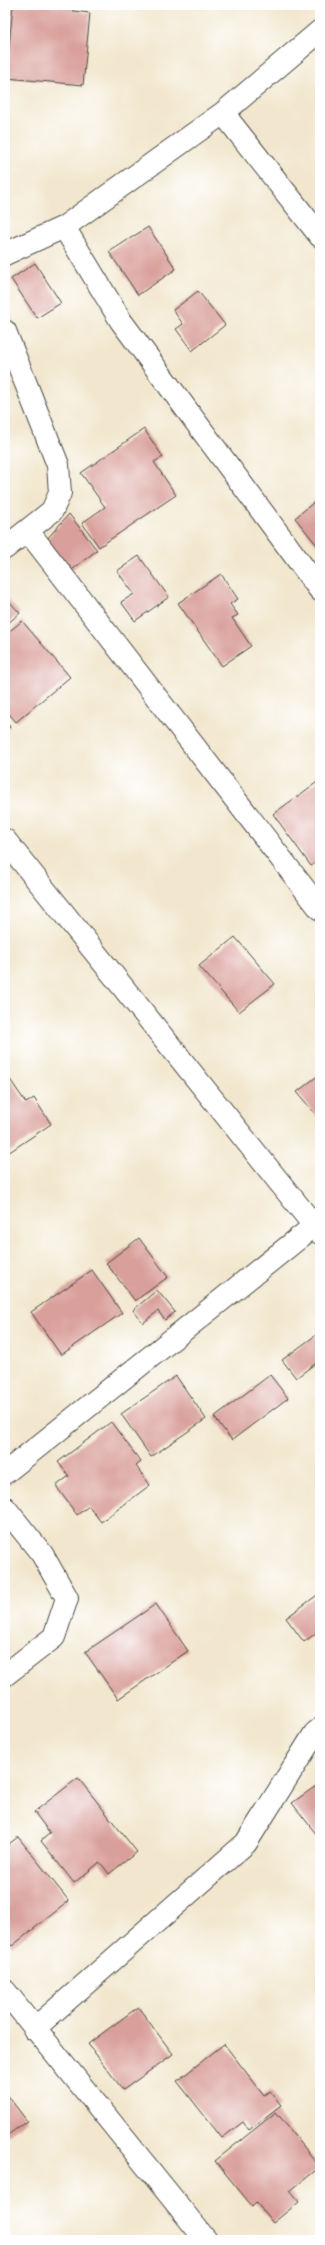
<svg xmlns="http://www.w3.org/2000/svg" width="325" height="2245" font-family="'Shantell Sans',sans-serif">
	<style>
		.building { fill: #d99f9a }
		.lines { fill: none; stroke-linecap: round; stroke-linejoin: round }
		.minor-casing { stroke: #494743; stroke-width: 24 }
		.minor { stroke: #fff; stroke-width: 22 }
	</style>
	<rect width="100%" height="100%" fill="#fff"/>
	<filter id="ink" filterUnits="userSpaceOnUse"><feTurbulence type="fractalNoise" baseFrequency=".025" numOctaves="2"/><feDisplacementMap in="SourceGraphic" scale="8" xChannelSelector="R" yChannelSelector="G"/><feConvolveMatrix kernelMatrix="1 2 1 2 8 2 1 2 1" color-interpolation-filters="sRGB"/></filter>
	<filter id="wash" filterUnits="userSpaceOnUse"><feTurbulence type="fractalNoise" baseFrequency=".012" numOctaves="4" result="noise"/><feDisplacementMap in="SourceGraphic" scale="16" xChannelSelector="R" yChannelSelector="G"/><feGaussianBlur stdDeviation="0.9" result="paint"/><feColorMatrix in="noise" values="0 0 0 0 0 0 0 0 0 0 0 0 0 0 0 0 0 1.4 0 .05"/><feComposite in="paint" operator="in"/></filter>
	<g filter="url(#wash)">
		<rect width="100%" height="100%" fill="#f2e7ce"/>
		<g id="blocks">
			<!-- building -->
			<path class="building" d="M13,5H73V11L90,13L83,85L6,78Z
				M148,227L176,269L138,295L109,252Z
				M35,263L61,303L37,318L11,279Z
				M198,291L225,325L192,351L176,329L183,324L173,310Z
				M144,429L163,457L154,462L176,495L99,547L82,523L105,507L81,473Z
				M320,497V549L295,518Z
				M69,514L97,550L68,573L46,540Z
				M139,556L169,597L135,621L121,602L134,594L117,571Z
				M221,574L238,599L230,604L238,615L232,618L251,646L222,666L178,603Z
				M5,597L20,613L5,626Z
				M22,621L70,677L16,722L5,709V635Z
				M5,720L10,727L5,730Z
				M320,780V860L311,866L273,814Z
				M235,937L275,984L239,1012L199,966Z
				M320,1074V1120L297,1092Z
				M9,1078L26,1103L34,1098L51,1124L5,1155V1080Z
				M139,1238L168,1277L135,1301L106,1263Z
				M92,1270L122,1313L61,1355L31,1312Z
				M157,1290L175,1312L165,1320L158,1311L143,1323L133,1310Z
				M320,1332V1360L296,1378L282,1360Z
				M270,1375L288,1398L232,1440L214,1417Z
				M176,1376L206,1419L151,1457L121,1414Z
				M111,1422L141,1462L136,1466L150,1485L101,1522L89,1506L77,1515L56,1486L69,1476L58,1462Z
				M320,1593V1630L304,1642L286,1618Z
				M156,1604L188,1651L118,1699L85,1652Z
				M78,1778L137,1852L109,1874L100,1862L74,1883L41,1841L50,1833L34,1812Z
				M320,1783V1839L292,1803Z
				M18,1837L69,1901L12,1946L5,1938V1847Z
				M138,2007L173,2054L123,2090L88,2044Z
				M224,2044L264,2095L270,2091L281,2105L249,2130L243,2122L222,2138L177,2081Z
				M5,2092L27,2121L5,2137Z
				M276,2112L320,2167L290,2191L299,2202L273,2223L256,2202L252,2206L215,2161Z"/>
		</g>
	</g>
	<g filter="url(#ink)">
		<use href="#blocks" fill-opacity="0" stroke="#494743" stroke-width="1"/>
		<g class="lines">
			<!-- minor casing -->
			<g class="minor-casing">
				<path id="minor" d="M223,113L320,236
					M64,227L121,321L320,590
					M5,254L64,227L223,113L320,31
					M5,331L58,465L60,493L52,511L5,548
					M28,531L320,909
					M5,840L320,1233
					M5,1473L314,1226
					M5,1508L42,1554L67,1598L54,1637L5,1675
					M5,1991L206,2240
					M34,2029L246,1843L315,1733L320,1729"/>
			</g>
			<!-- minor -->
			<use href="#minor" class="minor"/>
		</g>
	</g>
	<!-- margin -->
	<rect width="325" height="2245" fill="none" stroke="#fff" stroke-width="20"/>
</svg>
